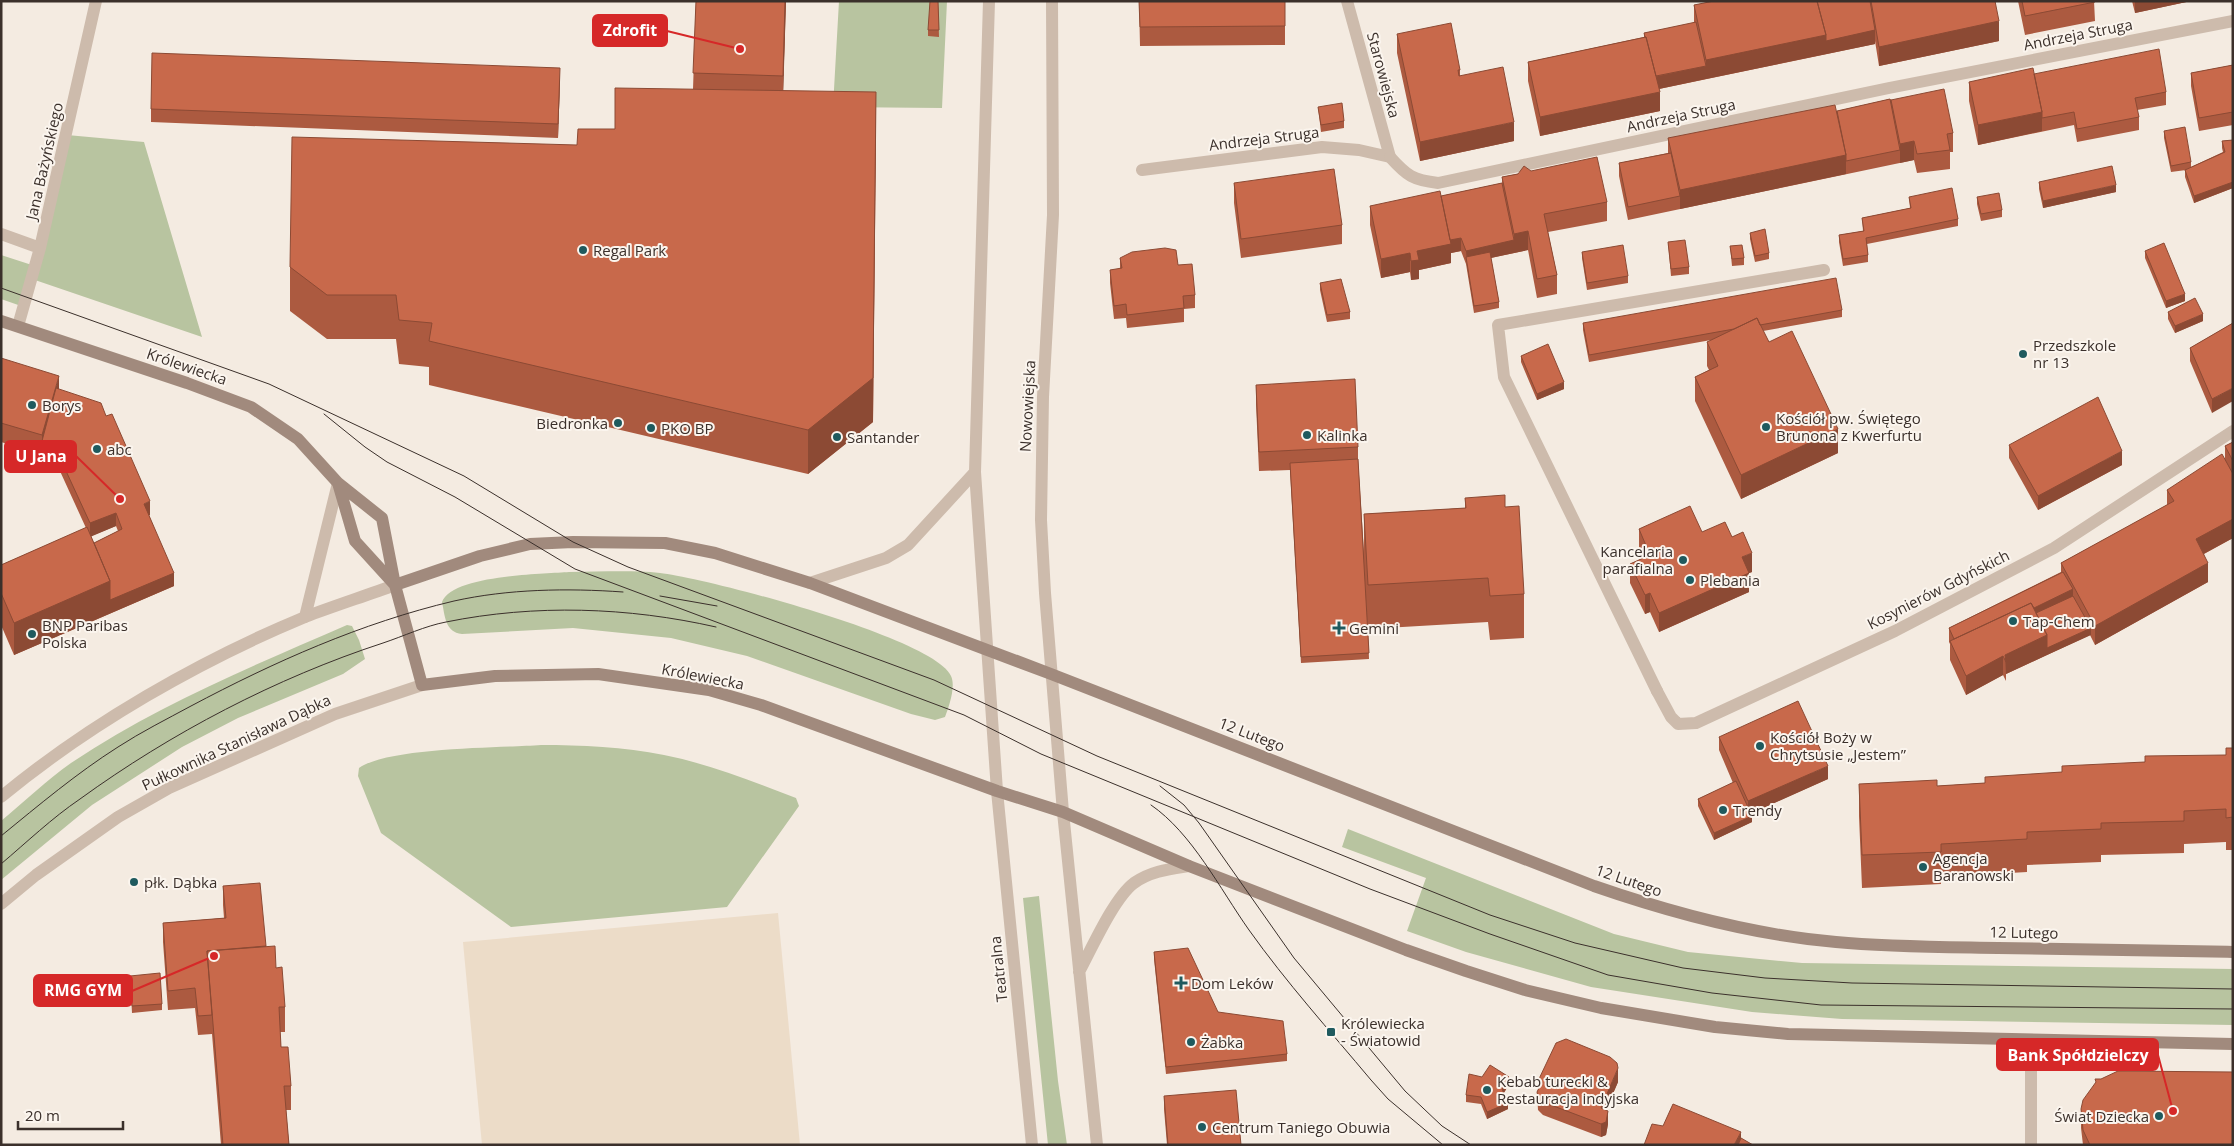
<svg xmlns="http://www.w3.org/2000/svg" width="2234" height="1146" font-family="'Open Sans',sans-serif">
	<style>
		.green { fill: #b8c4a0 }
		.plaza { fill: #ecdcc8 }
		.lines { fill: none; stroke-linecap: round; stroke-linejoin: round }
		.service { stroke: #cdbbac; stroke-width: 12 }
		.minor { stroke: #cdbbac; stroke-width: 12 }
		.tertiary { stroke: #cdbbac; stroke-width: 12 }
		.secondary { stroke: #a18a7d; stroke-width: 12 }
		.tram { stroke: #3b302b; stroke-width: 1 }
		.wall { fill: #ac5a40; fill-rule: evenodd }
		.shaded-wall { fill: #8c4a34 }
		.building { fill: #c8694b; stroke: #8c4a34 }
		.poi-dot { fill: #1f5a5e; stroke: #fbf5ee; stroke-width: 2 }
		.labels { text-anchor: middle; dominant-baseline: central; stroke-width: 4; stroke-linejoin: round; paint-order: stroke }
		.street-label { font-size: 15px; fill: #3b302b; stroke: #fbf5ee }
		.poi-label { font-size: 15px; fill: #3b302b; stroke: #fbf5ee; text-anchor: start }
		.leader { fill: none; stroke: #d62828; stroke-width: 2 }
		.callout-dot { fill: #d62828; stroke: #fbf5ee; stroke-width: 2 }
		.callout { fill: #d62828; stroke: #d62828; stroke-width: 2 }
		.callout-label { font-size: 16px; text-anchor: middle; font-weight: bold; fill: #fff }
	</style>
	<rect width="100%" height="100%" fill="#f4ebe1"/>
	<!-- green -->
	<path class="green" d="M839,1H947L942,108L833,107Z
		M67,135L144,142L202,337L32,279L24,307L1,299V255L35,266Z
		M569,572C599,572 630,570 660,573C706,578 935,638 951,676C956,686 949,707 945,717L935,720L911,714L747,656L671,638L573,628L462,634C445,632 445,616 442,602C452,575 543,574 569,572Z
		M347,625L352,626L359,640L365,659L343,674L238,718L182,747L92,805L1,880V821C24,802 47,780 71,763C159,704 251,667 347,625Z
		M541,745C581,745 624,747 664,755C709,764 752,781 796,798L799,806L727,907L511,927L381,833L358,776L359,768C389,747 500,748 541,745Z
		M1348,829L1614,934L1688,952L1802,963L2233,969V1025L1842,1019L1752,1012L1591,987L1466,952L1407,931L1426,878L1342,847Z
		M1039,896L1058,1081L1067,1145H1048L1023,898Z"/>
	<!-- plaza -->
	<path class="plaza" d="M778,913L800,1145H482L463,942Z"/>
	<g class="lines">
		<!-- service -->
		<path class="service" d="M1142,170L1322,147L1359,150L1390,157L1347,1
			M1,234L40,248
			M18,326L40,248L96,1
			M1657,691L1504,377L1498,325L1824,270"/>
		<!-- minor -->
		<path class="minor" d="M1390,157C1407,176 1413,180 1438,183L1889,88L2233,21
			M1657,691L1671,717L1678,724L1696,723L1895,631L2054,548L2233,431
			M2031,1040V1145"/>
		<!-- tertiary -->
		<path class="tertiary" d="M989,1L975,472L997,791L1032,1145
			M1052,1L1053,215L1043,397L1041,520L1045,593L1063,812L1097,1145
			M810,583L886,558L908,545L975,472
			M305,617L338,483
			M1,797C89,724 199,661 305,617C334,606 365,596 395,585
			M1,904L36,875L118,817L169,788L335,714L422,685
			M1079,972C1092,948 1114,898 1134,883C1151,871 1170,869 1189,866"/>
		<!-- secondary -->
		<path class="secondary" d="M1,321L187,383L251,407L298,439L338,483L382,518L395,585L422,685L495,676L598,674L709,690L761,705L997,791L1063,812L1189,866L1406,950L1466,971L1525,990L1601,1008L1715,1027L1788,1034L2233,1044
			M338,483L355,541L395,585
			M395,585L480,556L530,544L573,542L665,543L715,553L810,583L1051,674L1594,886C1672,913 1753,935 1836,942C1890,947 1944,947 1998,948C2077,949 2155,950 2233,952"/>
		<!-- tram -->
		<path class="tram" d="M1,288L269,384L464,476L573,542L628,567L934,680L1097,756L1490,915L1575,943L1683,968L1765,978L1852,983L2233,989
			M324,414L365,447L387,462L455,497L575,569L964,715L1041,754L1370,889L1490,934L1608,975L1712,993L1821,1005L2233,1009
			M660,596L717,606
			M1160,786L1184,805L1199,823L1294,958L1405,1091L1442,1126L1471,1145
			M1151,805C1192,833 1220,889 1249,930C1286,982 1330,1031 1371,1080L1388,1099L1443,1145
			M1,836C39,805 77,773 118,747C141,732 167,719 191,706C274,662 361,623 454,601C508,589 567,588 623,592
			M1,864C27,842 52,818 80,799C171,733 276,678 383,643C404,636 425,626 446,622C535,604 628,607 716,627"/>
	</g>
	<!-- wall -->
	<path class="wall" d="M696,1H786L783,91L876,136L873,422L808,474L429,385V367L399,364L396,339H327L290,311V267L615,129L693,89Z
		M938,1L939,37L928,36V30Z
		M1139,1H1285V45L1140,46Z
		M1714,1H1995L1999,41L1879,66L1875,41V44L1659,89L1660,111L1540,136L1528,81V62L1644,37V33L1694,23V5Z
		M2018,1H2094L2095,21L2025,35Z
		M2132,1H2191L2135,13Z
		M1397,34L1460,70V76L1514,141L1420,161L1397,53Z
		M2233,65V125L2199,131L2191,86V73Z
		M2034,74L2166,92V105L2137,110L2139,117V130L2077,142L2074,125L1978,145L1969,101V82Z
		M560,81L558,138L151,122V109Z
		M1890,99L1953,133V152H1950V169L1917,173L1914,160L1628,220L1619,176V163L1668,153V138L1837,111Z
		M1318,107L1344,121V128L1321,132Z
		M2164,131L2191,162V167L2223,152L2222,148V141L2233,140V188L2194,203L2185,177V170H2186L2171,172L2164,138Z
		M1531,171L1607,202V221L1548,232L1557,275V294L1537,298L1528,250L1491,258L1499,302V308L1474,313L1466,264L1461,251L1451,253V263L1419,270V279L1411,280L1410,272L1381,278L1370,225V206L1441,196L1502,183V177Z
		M2039,182L2116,192L2043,208L2039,189Z
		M1234,183L1342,225V244L1241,258L1234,203Z
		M1909,197L1958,219V226L1867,244L1868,255V262L1843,266L1839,242V235L1863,231L1862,218L1910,208Z
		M1977,197L2002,210V217L1981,221L1977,204Z
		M1750,233L1769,253V259L1755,262L1750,239Z
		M1668,242L1689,267V274L1671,276Z
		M1730,246L1744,258V265L1732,266Z
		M2145,251L2185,301L2166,308L2145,258Z
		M1582,252L1628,276V283L1587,290L1582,258Z
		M1120,258L1178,265L1195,295V308L1184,309V322L1127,328L1126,318L1114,319L1110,283V270L1120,269Z
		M1320,283L1350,312V319L1327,322L1320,290Z
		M1842,310V317L1763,331L1769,342L1838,453L1741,499L1695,401V377L1709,370L1707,366V342L1711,340L1589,362L1583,330V323Z
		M2168,312L2203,321L2175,333L2168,319Z
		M2233,323L2212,413L2190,361V348Z
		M1521,356L1564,389L1537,400L1521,362Z
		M1,358L106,416L150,515H149L174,586L14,655L1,625V565L86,528L54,458L1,442ZM116,526L118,531L94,543L91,536Z
		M1256,385L1358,447V459L1364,552V514L1465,508V498L1505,507L1524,594V638L1490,640L1488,622L1368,629L1369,659L1301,663L1290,470L1259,471L1256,404Z
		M2233,442V538L2204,554L2208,582L2095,645L2090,635L2006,674V681L2003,675L1966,695L1950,660V644L1949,642V628L2061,572V563L2167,505V490L2225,460V446Z
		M2009,445L2122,465L2038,510L2009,458Z
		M1639,529L1702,532L1732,537L1752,572L1749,573V592L1659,632L1650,612L1645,614L1630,583V564L1643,558L1639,549Z
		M1719,737L1828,779L1751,813L1752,822L1714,840L1698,806V799L1733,783L1719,750Z
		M2233,748V850H2226V842L2184,844V853L2101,855V862L2027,865V872L1941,877V884L1862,888L1859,816V784L1937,786L1985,783L2062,772L2145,762L2226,755Z
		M223,886L266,946L276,968L285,1007V1032H280L281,1047L291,1086V1110H286L289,1145H221L212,1034L198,1035L195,1008L168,1010L163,942V923L224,918L223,905Z
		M1154,952L1218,1012L1287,1054V1061L1166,1074L1154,959Z
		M130,976L162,1004V1010L132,1013Z
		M1538,1081L1618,1082L1606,1110L1608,1124L1606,1135L1601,1137L1543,1115L1538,1110L1537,1092L1538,1090Z
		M1509,1084L1504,1093L1508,1109L1487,1119L1481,1104L1466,1102V1095Z
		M1164,1096L1241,1145H1167L1164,1109Z
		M2081,1109L2233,1145H2083L2081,1128Z"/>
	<!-- shaded-wall -->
	<path class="shaded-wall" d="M785,1H786L783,100V76Z
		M2135,1H2191L2135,13Z
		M1999,21V41L1879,66V47Z
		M1875,30V44L1706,79V60L1826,35Z
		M1706,66V79L1654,90V77Z
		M560,68V81L558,138V124Z
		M876,92L873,422L808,474V430Z
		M1660,92V111L1540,136V117Z
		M2042,112V131L1978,145V125Z
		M1514,122V141L1420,161V142Z
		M1914,141V160L1900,163V144Z
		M1846,155V174L1680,209V190Z
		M2233,182V188L2194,203V196Z
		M2116,185V192L2043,208V201Z
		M1528,231V250L1467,263L1466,251L1514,240V234Z
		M1461,238V251L1451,253V263L1419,270V279L1411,280V261L1417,251L1449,240Z
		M1410,253V272L1381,278V259Z
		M2185,294V301L2166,308V301Z
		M2203,314V321L2175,333V326Z
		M59,376V395L42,441V435Z
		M1564,382V389L1537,400V394Z
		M2233,388V401L2212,413V399Z
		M1838,429V453L1741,499V475Z
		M2122,451V465L2038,510V496Z
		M150,501V515L144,517V504Z
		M116,513V526L90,537V523Z
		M2233,519V538L2196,558V539Z
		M1752,553V572L1749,573V592L1659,632V613L1742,557Z
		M2208,563V582L2095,645V626Z
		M174,573V586L14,655V623L110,581Z
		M2073,589V603L1958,645Z
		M1650,593V612L1645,614V595Z
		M2091,628V635L2047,655V648Z
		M2047,635V655L2006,674L2005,655Z
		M2003,656V675L1966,695V676Z
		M1828,766V779L1748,815V801Z
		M1752,816V822L1714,840V833Z
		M1618,1068V1082L1601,1121V1108Z
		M1509,1077V1084L1502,1096V1089Z
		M1508,1103V1109L1487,1119V1112Z
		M1608,1111V1124L1606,1135L1601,1137V1124Z
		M1741,1132V1145H1734Z"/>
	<!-- building -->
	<path class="building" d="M696,1H785L783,76L693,73Z
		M930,1H938L939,30H928Z
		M1139,1H1285V26L1140,27Z
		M1714,1H1817L1826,35L1706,60L1694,5Z
		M1817,1H1870L1875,30L1826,41V35Z
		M1871,1H1995L1999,21L1879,47Z
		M2022,1H2094L2095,2L2025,16Z
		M1696,22L1706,66L1656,76L1646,37H1645L1644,33Z
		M1451,23L1460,70H1458L1459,76L1503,67L1514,122L1420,142L1397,34Z
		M1646,37L1660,92L1540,117L1528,62Z
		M2159,49L2166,92L2135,98L2139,117L2077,129L2074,112L2042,118V112L2034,74Z
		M152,53L560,68L558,124L151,109Z
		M2233,65V112L2199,118L2191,73Z
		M2033,68L2042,112L1978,125L1969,82Z
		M615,88L876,92L873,378L808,430L429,341L432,323L399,320L396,295H327L290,267L292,137L577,145L578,129H615Z
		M1944,89L1953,133L1947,134L1950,150L1917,154L1914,141L1900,144L1891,100Z
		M1890,99L1900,150L1846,161V155L1837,111Z
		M1342,103L1344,121L1321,125L1318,107Z
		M1835,105L1846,155L1680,190L1668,138Z
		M2185,127L2191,162L2171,166L2164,131Z
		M2233,140V182L2194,196L2185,170L2225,152L2222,141Z
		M1671,153L1680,196L1628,207L1619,163Z
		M1597,157L1607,202L1544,214L1557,275L1537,279L1528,231L1514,234L1502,177L1518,174L1524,166L1531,171Z
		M2112,166L2116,185L2043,201L2039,182Z
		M1334,169L1342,225L1241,239L1234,183Z
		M1502,183L1514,240L1466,251L1461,238L1450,240L1441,196Z
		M1952,188L1958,219L1866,238L1868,255L1843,259L1839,235L1864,231L1862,218L1911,208L1909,197Z
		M1440,191L1451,244L1417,251L1419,260L1411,261L1410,253L1381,259L1370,206Z
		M1999,193L2002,210L1981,214L1977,197Z
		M1765,229L1769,253L1755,256L1750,233Z
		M1685,240L1689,267L1671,269L1668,242Z
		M2164,243L2185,294L2166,301L2145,251Z
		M1623,245L1628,276L1587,283L1582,252Z
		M1742,245L1744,258L1732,259L1730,246Z
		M1165,248L1176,250L1178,265L1192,264L1195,295L1183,296L1184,308L1127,315L1126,304L1114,306L1110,270L1122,268L1120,258L1132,252Z
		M1490,252L1499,302L1474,306L1466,257Z
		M1836,278L1842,310L1760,325L1757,318L1734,329L1589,355L1583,323Z
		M1341,279L1350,312L1327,315L1320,283Z
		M2195,298L2203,314L2175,326L2168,312Z
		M1757,318L1769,342L1792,331L1838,429L1741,475L1695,377L1718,366L1707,342Z
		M2233,323V388L2212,399L2190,348Z
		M1548,344L1564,382L1537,394L1521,356Z
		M1,358L59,376L42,435L1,423Z
		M1355,379L1358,447L1259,452L1256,385Z
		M56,388L101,403L106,416L112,414L150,501L144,504L174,573L110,600V581L94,543L122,529L116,513L90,523L54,445L42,441Z
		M2098,397L2122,451L2038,496L2009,445Z
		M2233,442V461L2225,446Z
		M2222,454L2233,474V519L2196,539L2208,563L2095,626L2061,563L2174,501L2167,490Z
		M1358,459L1369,653L1301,657L1290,463Z
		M1505,495V507L1519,506L1524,594L1490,596L1488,578L1368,585L1364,514L1466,508L1465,498Z
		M1690,506L1702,532L1725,522L1732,537L1743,532L1752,553L1742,557L1749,573L1659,613L1650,593L1645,595L1630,564L1650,555L1639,529Z
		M87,527L110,581L14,623L1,593V565Z
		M2063,572L2073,589L2034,608L2031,603L1954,639L1949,628Z
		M2073,596L2091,628L2047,648V635L2036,613Z
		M2031,603L2047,635L2005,655L2006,662L2003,656L1966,676L1950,641Z
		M1798,701L1828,766L1748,801L1719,737Z
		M2226,748H2233V817L2226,818V809L2184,811V821L2101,823V829L2027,832V839L1941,844V852L1862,855L1859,784L1937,780V786L1985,783V777L2062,772V766L2145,762V756L2226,755Z
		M1736,781L1752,816L1714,833L1698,799Z
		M260,883L266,946L207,951L212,1015L198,1016L195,988L168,991L163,923L226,918L223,886Z
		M275,946L276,968L282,967L285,1007H279L281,1047H288L291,1086H284L289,1145H223L207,951Z
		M1188,948L1218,1012L1283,1021L1287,1054L1166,1067L1154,952Z
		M160,973L162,1004L132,1006L130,976Z
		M1566,1039L1610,1057L1617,1063L1618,1068L1601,1108L1608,1111L1606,1122L1601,1124L1543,1102L1538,1097L1537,1092L1542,1082L1538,1081L1556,1043Z
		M1490,1065L1509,1077L1502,1089L1508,1103L1487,1112L1481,1097L1466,1095L1469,1074L1482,1077Z
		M2118,1071L2233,1072V1145H2090L2083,1130L2081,1109L2083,1100L2096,1082L2095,1079H2101Z
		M1236,1090L1241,1145H1168L1164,1096Z
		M1673,1104L1741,1132L1734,1145H1644L1652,1124L1663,1126Z
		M1741,1138L1753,1145H1738Z"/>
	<!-- markers -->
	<g class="poi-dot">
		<circle cx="583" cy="250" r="5"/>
		<circle cx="2023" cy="354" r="5"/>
		<circle cx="32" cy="405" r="5"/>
		<circle cx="618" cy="423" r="5"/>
		<circle cx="1766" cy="427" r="5"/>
		<circle cx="651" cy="428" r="5"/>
		<circle cx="1307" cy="435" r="5"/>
		<circle cx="837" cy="437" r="5"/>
		<circle cx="97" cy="449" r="5"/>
		<circle cx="1683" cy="560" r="5"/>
		<circle cx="1690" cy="580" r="5"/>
		<circle cx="2013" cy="621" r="5"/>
		<path d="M1336.5 620.5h5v5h5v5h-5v5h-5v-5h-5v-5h5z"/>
		<circle cx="32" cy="634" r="5"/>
		<circle cx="1760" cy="746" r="5"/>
		<circle cx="1723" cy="810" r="5"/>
		<circle cx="1923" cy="867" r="5"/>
		<circle cx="134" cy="882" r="5"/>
		<path d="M1178.5 975.5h5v5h5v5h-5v5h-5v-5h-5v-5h5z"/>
		<rect x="1326" y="1027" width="10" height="10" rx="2.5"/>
		<circle cx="1191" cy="1042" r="5"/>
		<circle cx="1487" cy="1090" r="5"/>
		<circle cx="2159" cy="1116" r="5"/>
		<circle cx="1202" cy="1127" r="5"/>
	</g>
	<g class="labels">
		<!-- street labels -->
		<g class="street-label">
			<text transform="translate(2078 34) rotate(-11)">Andrzeja Struga</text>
			<text transform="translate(1384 75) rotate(75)">Starowiejska</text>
			<text transform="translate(1681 115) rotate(-12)">Andrzeja Struga</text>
			<text transform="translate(1264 138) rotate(-7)">Andrzeja Struga</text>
			<text transform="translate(44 161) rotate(-77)">Jana Bażyńskiego</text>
			<text transform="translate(187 366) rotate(19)">Królewiecka</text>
			<text transform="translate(1027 406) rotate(-87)">Nowowiejska</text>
			<text transform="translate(1938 589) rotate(-27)">Kosynierów Gdyńskich</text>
			<text transform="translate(703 676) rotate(11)">Królewiecka</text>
			<text transform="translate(1252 734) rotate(21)">12 Lutego</text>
			<text transform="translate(236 742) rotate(-25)">Pułkownika Stanisława Dąbka</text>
			<text transform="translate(1629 880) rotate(19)">12 Lutego</text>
			<text transform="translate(2024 932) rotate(1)">12 Lutego</text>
			<text transform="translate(998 969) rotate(-96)">Teatralna</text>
		</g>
		<!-- poi labels -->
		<g class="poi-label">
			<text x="593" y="250">Regal Park</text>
			<text x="2033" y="345">Przedszkole<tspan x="2033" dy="17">nr 13</tspan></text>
			<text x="42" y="405">Borys</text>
			<text x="1776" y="418">Kościół pw. Świętego<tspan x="1776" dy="17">Brunona z Kwerfurtu</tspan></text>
			<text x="608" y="423" text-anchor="end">Biedronka</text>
			<text x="661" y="428">PKO BP</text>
			<text x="1317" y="435">Kalinka</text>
			<text x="847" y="437">Santander</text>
			<text x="107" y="449">abc</text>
			<text x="1673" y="551" text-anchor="end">Kancelaria<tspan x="1673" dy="17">parafialna</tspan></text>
			<text x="1700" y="580">Plebania</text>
			<text x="2023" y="621">Tap-Chem</text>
			<text x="42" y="625">BNP Paribas<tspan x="42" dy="17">Polska</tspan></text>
			<text x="1349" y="628">Gemini</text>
			<text x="1770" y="737">Kościół Boży w<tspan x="1770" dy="17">Chrytsusie „Jestem”</tspan></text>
			<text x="1733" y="810">Trendy</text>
			<text x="1933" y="858">Agencja<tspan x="1933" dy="17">Baranowski</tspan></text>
			<text x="144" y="882">płk. Dąbka</text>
			<text x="1191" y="983">Dom Leków</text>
			<text x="1341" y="1023">Królewiecka<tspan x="1341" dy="17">- Światowid</tspan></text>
			<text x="1201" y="1042">Żabka</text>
			<text x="1497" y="1081">Kebab turecki &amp;<tspan x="1497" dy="17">Restauracja indyjska</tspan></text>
			<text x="2149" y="1116" text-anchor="end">Świat Dziecka</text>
			<text x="1212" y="1127">Centrum Taniego Obuwia</text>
		</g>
	</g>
	<!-- callouts -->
	<path class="leader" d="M740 49L667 31M120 499L76 456M214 956L132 991M2173 1111L2158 1055"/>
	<g class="callout-dot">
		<circle cx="740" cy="49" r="5"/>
		<circle cx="120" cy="499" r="5"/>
		<circle cx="214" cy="956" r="5"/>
		<circle cx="2173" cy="1111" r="5"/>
	</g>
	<g class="callout">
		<rect x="593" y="15" width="74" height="31" rx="5"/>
		<rect x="5" y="441" width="71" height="31" rx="5"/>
		<rect x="34" y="975" width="98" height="31" rx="5"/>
		<rect x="1997" y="1039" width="161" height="31" rx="5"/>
	</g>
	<g class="callout-label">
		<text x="630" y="36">Zdrofit</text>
		<text x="41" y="462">U Jana</text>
		<text x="83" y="996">RMG GYM</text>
		<text x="2078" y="1061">Bank Spółdzielczy</text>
	</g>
	<!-- border -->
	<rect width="2234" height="1146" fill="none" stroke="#3b302b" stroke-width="5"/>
	<!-- scale -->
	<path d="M18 1121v8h105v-8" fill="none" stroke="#3b302b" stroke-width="2.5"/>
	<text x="25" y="1121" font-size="15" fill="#3b302b" stroke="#fbf5ee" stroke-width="4" paint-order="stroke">20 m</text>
</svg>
